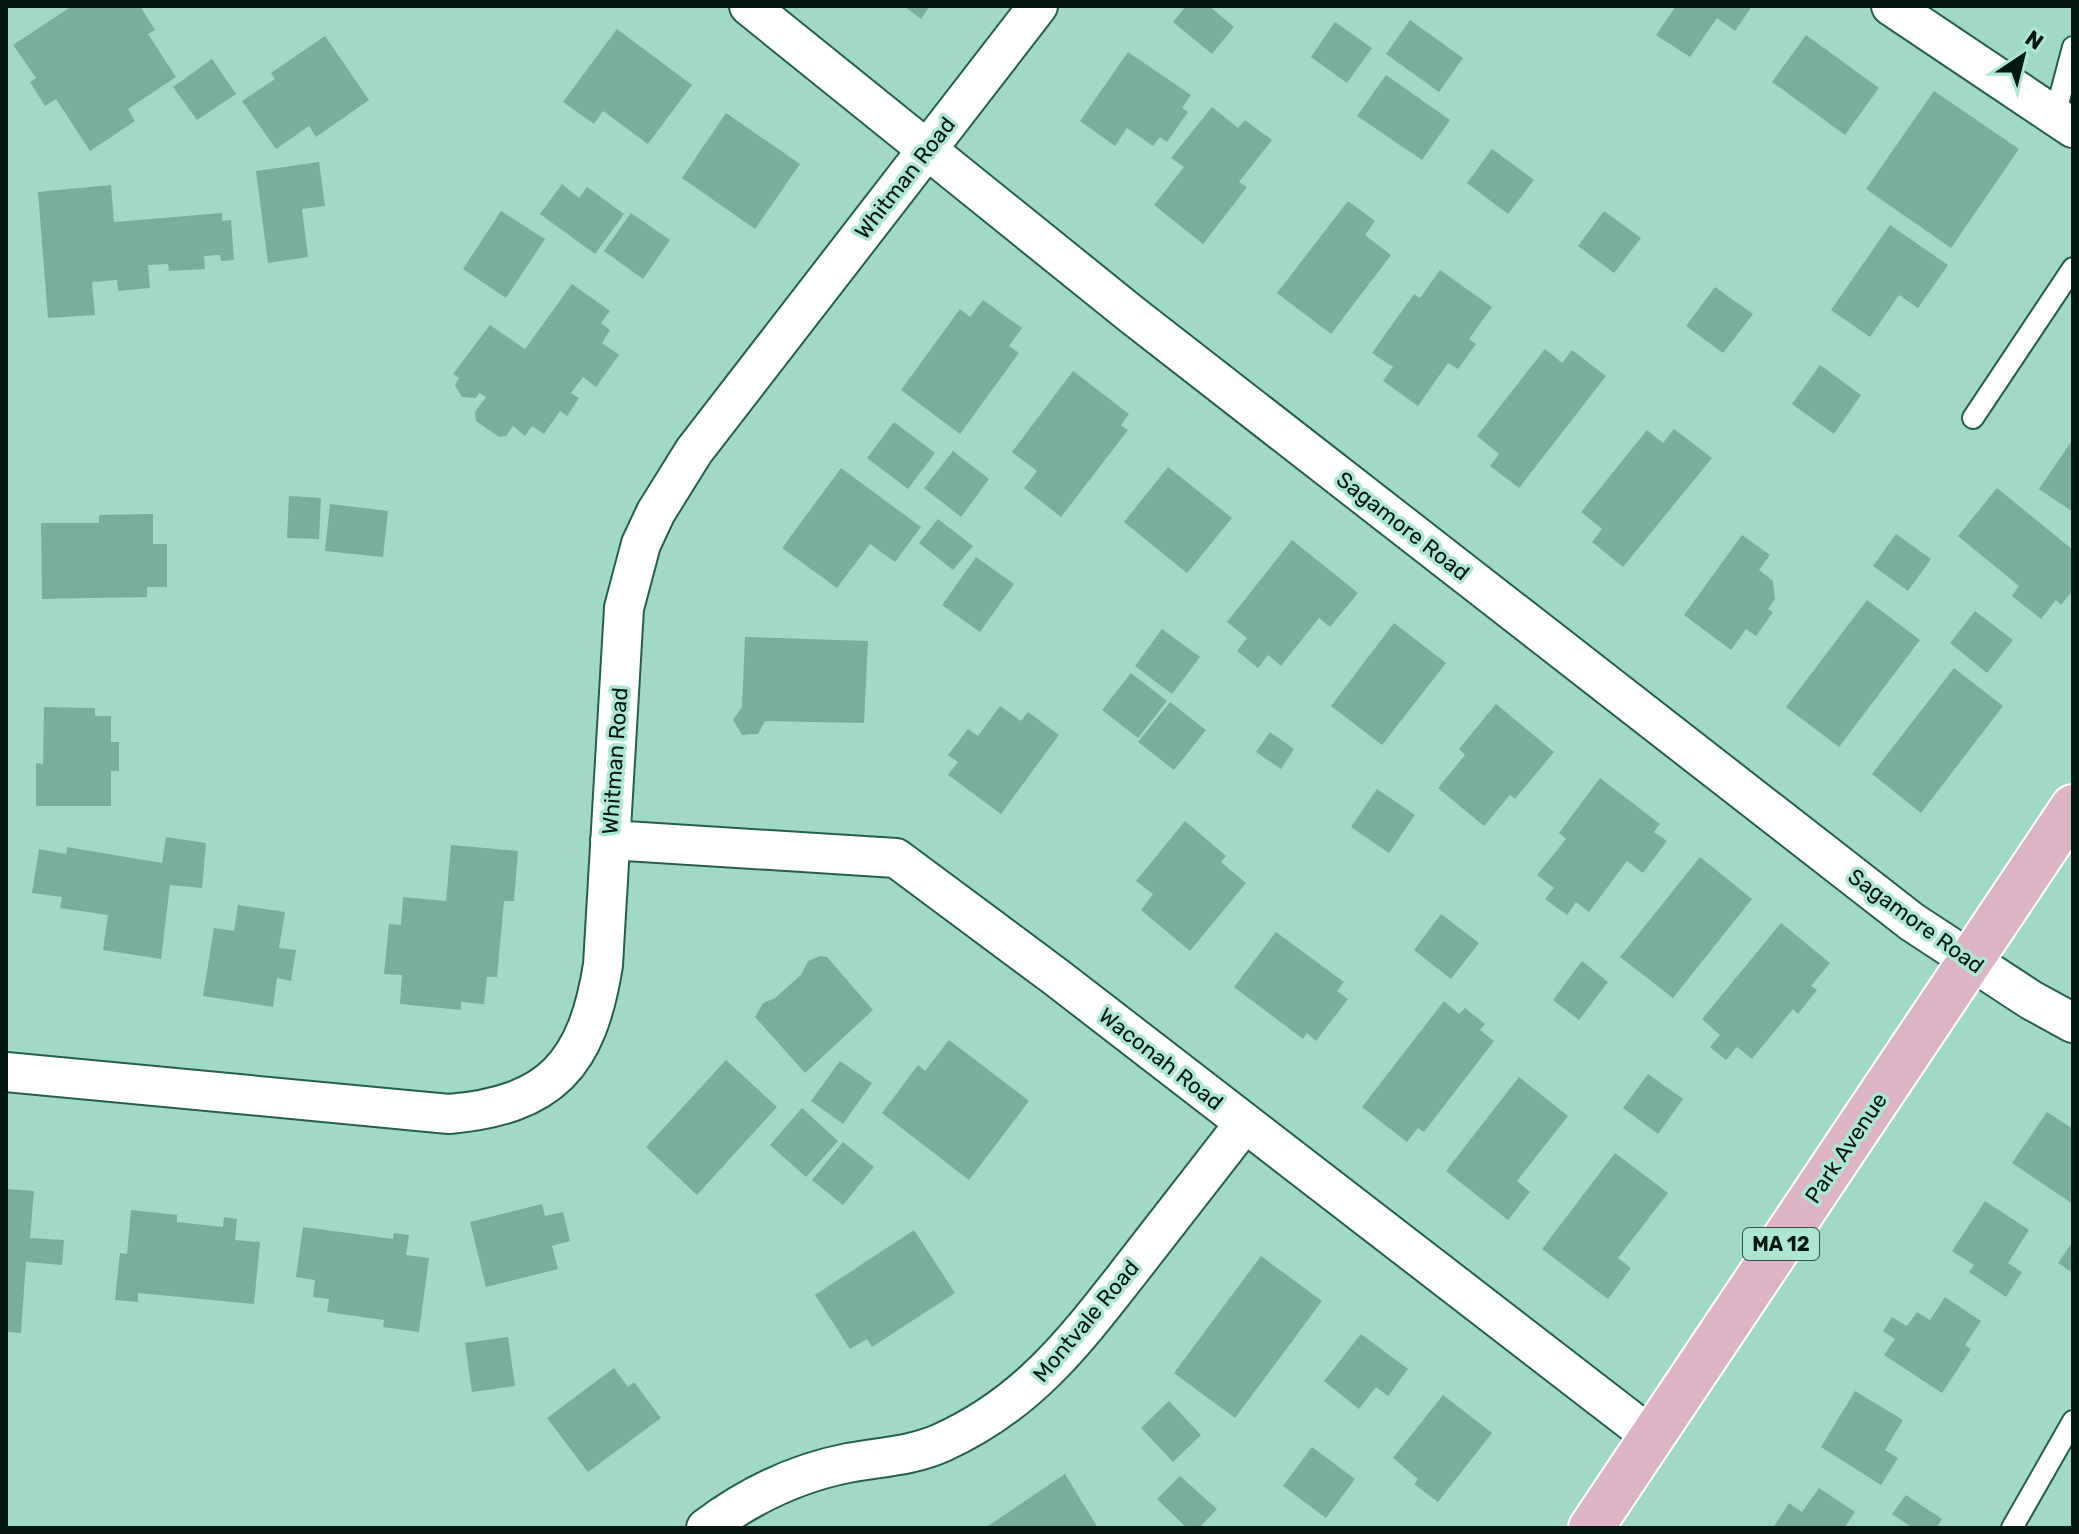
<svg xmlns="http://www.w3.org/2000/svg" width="2079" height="1534" font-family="Rubik,sans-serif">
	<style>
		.building { fill: #77af9c }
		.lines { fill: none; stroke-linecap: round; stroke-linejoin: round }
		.lane-casing { stroke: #275f4f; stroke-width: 24 }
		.street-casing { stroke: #275f4f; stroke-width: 42 }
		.primary-casing { stroke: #fff; stroke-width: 48 }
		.lane { stroke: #fff; stroke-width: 20 }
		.street { stroke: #fff; stroke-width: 38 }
		.primary { stroke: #ddb4c7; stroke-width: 44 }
		.labels { text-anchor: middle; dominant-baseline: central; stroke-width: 7; stroke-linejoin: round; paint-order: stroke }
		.shield { fill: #ade6d3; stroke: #35554b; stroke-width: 2 }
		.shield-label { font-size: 20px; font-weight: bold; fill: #021711 }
		.street-label { font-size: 22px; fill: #021711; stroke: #ade6d3 }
	</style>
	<rect width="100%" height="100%" fill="#a0d9c6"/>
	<!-- building -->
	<path class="building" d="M72,6H140L155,30L148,34L176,77L128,109L135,121L90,151L56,99L45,106L30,82L36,78L13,45Z
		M904,6H930L921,19Z
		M1186,6H1209L1234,27L1212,54L1173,22Z
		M1676,6H1752L1735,31L1717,18L1690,57L1656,35Z
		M1410,20L1463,58L1439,92L1386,54Z
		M1335,22L1372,48L1347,83L1311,57Z
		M617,29L692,85L648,144L603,111L594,124L563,102Z
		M1806,35L1879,88L1845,135L1772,82Z
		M325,36L369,100L316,137L309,126L276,149L242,101L275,79L271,73Z
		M1128,52L1191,95L1182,108L1188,112L1167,142L1160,137L1153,146L1127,128L1115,146L1080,121Z
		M212,59L236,94L197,120L173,87Z
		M1386,75L1450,120L1422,160L1357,116Z
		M1934,91L2019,149L1951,248L1866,189Z
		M1212,107L1238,128L1245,120L1272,140L1239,182L1247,187L1203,244L1154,205L1184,167L1171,158Z
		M726,113L800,164L755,229L682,178Z
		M1492,149L1534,180L1508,214L1467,183Z
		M319,162L325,206L302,209L308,257L268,263L256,171Z
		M562,184L579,198L587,187L624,214L595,254L540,214Z
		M111,185L114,222L222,213V221L231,220L234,260L221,261L220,255L204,256L205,269L169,271L168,264L148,265L150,288L118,291L117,280L92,282L95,315L48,318L38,192Z
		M1348,201L1375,221L1365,235L1391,255L1331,334L1277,293Z
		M501,211L545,239L506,298L463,269Z
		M1604,211L1641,238L1614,273L1578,246Z
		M631,213L670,240L643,279L604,251Z
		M1890,225L1948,265L1918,308L1899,295L1870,337L1831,310Z
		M1440,270L1492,307L1469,339L1476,344L1458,369L1448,363L1418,406L1383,381L1393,367L1372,353L1414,294L1420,298Z
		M572,284L610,311L601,323L610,330L602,343L619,355L596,387L583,377L571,393L579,398L567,416L560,411L544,434L532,426L525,436L513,426L506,436L499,437L476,421L475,412L486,397L479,393L476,398L462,397L455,385L459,378L453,374L490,325L525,349Z
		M1715,287L1753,314L1723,353L1686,326Z
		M983,300L1022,328L1009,346L1019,353L960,434L901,390L960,309L970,317Z
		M1545,349L1562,363L1572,350L1606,376L1519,488L1490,466L1499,454L1477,436Z
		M1820,365L1861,395L1834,434L1792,404Z
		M1073,371L1129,414L1121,425L1128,430L1061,517L1024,488L1037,471L1012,452Z
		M894,422L935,453L908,489L867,458Z
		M1674,429L1712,458L1623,567L1592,542L1602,529L1581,512L1647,430L1663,443Z
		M2073,439V512L2039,489Z
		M953,451L989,479L961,517L924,488Z
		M1168,467L1232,518L1187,573L1124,522Z
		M841,468L921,527L895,562L870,544L837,588L782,548Z
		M1997,488L2073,550V590L2061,605L2056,600L2041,619L2012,596L2019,586L1958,536Z
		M289,496L321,498L319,539L287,538Z
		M330,504L388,511L383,557L325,551Z
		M153,514V544H167V587H147V597L42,599L41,523H99V515Z
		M938,519L973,546L953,570L919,543Z
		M1896,534L1931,559L1908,591L1873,566Z
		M1742,535L1770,555L1759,570L1773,581L1775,599L1768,609L1773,612L1756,636L1746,629L1731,650L1684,615Z
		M1292,540L1358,593L1330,627L1319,618L1281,666L1268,655L1258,668L1237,651L1247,638L1227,622Z
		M976,557L1014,584L980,632L942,605Z
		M1867,600L1920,640L1839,747L1786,707Z
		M1975,611L2013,640L1987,673L1950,643Z
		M1394,623L1446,663L1382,745L1331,706Z
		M1162,629L1200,657L1172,694L1135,666Z
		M745,637L868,641L864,723L765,721L758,734L742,735L733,720L742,707Z
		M1954,668L2003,706L1921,813L1872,774Z
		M1131,673L1167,701L1138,738L1102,710Z
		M1170,702L1206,730L1174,770L1138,742Z
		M1496,704L1554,752L1515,799L1510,795L1484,826L1438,788L1465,755L1459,749Z
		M1000,706L1021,721L1028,712L1059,735L1001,814L948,775L958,762L948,755L968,729L978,736Z
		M44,707L95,708V716H111V742H119V771H111V806H36V763L43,764Z
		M1270,732L1294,749L1281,769L1256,752Z
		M1600,778L1660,824L1654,832L1667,841L1643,873L1627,861L1589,912L1576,902L1567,915L1545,899L1554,888L1537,875L1566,839L1559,833Z
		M1377,789L1415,815L1389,853L1351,827Z
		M1185,821L1226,856L1221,862L1246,883L1190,951L1141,910L1153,894L1136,881Z
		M166,837L206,843L202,888L170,885L161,959L103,950L108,915L60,908L62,897L32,893L39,849L66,854L67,847L162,863Z
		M451,845L518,851L514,901H504L497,977H487L484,1004L461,1002V1010L400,1004L402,975L384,974L389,924L401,925L403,897L446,901Z
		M1700,857L1752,899L1673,998L1620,957Z
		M238,905L285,912L279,948L296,950L291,981L277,978L273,1007L203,996L214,928L234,931Z
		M1441,914L1479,943L1451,979L1414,950Z
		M1781,923L1830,963L1811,986L1817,990L1798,1014L1793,1009L1752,1059L1737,1047L1726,1060L1710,1047L1720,1035L1702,1019Z
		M1276,932L1344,982L1337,991L1348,999L1316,1041L1307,1033L1303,1039L1234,987Z
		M820,956L827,957L873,1010L805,1073L755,1017L763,1003L775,998L801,975L808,961Z
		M1582,961L1608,982L1579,1020L1553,1000Z
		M1444,1001L1459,1014L1465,1008L1485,1024L1480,1030L1494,1041L1424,1132L1418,1128L1407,1142L1362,1107Z
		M949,1040L1029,1101L969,1180L882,1113L918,1065L925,1071Z
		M726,1060L777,1107L697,1195L646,1147Z
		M840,1061L872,1083L843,1124L811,1101Z
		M1648,1074L1683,1099L1658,1134L1623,1108Z
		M1519,1077L1568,1116L1517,1181L1530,1192L1508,1220L1446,1171Z
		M802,1108L838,1141L806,1177L770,1145Z
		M2047,1112L2073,1129V1204L2012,1163Z
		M843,1142L874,1167L843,1205L812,1180Z
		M1615,1153L1668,1193L1618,1258L1631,1268L1608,1299L1542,1249Z
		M6,1189L34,1191L30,1238L64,1240L62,1265L26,1262L21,1333L6,1332Z
		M1985,1201L2029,1230L2008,1263L2022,1272L2006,1297L1969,1272L1974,1265L1952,1251Z
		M542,1204L545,1216L563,1212L570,1241L552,1246L558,1269L486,1287L470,1222Z
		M131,1210L177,1215V1222L223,1227L224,1217L237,1219L235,1240L260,1242L254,1304L138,1293V1302L115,1300L120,1253L127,1254Z
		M303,1227L393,1239L394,1233L409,1235L406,1255L429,1258L419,1332L383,1327L384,1320L327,1312L329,1299L313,1297L315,1280L296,1277Z
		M914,1230L955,1293L872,1347L867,1339L850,1349L815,1295Z
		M2073,1241V1273L2058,1263Z
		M1261,1256L1322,1301L1235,1418L1174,1373Z
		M1945,1297L1981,1321L1965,1345L1971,1349L1942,1393L1884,1355L1895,1339L1883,1331L1892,1317L1907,1326L1917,1312L1930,1320Z
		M1361,1334L1408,1369L1388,1396L1376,1387L1359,1409L1324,1381Z
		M508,1337L515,1386L472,1392L465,1343Z
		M614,1368L628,1387L634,1382L661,1418L588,1472L547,1418Z
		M1855,1391L1903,1420L1885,1450L1898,1458L1881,1485L1821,1447Z
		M1443,1395L1492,1433L1438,1502L1414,1484L1418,1479L1393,1458Z
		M1169,1401L1201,1435L1173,1462L1141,1428Z
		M1312,1447L1355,1479L1326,1518L1283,1486Z
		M1065,1474L1098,1528H985Z
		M1180,1476L1217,1509L1199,1528H1187L1157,1499Z
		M1819,1488L1855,1512L1844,1528H1773L1789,1503L1802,1512Z
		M1906,1495L1942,1519L1937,1528H1913L1892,1514Z"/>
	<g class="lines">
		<!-- lane casing -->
		<g class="lane-casing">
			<path id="lane" d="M2055,115L2073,47
				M1973,418L2073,268
				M2012,1528L2073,1421"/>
		</g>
		<!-- street casing -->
		<g class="street-casing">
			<path id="street" d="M749,6L1131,314L1912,922L2031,1000L2073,1023
				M1891,6L2073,128
				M610,840L896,858L1056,977L1652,1437
				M6,1072L449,1114C551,1105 587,1065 603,965L624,608L641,544L656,512L694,451L1038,6
				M706,1528C749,1496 796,1473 848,1463C880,1457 913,1456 943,1442C1031,1402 1078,1337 1136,1263C1172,1216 1208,1170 1244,1124"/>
		</g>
		<!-- primary casing -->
		<g class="primary-casing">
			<path id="primary" d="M1591,1528L2073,807"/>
		</g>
		<!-- lane -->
		<use href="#lane" class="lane"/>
		<!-- street -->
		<use href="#street" class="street"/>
		<!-- primary -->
		<use href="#primary" class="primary"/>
	</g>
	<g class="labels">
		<!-- shield labels -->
		<rect class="shield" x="1743" y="1228" width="76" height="32" rx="6"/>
		<g class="shield-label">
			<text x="1781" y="1244">MA 12</text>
		</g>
		<!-- street labels -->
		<g class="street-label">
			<text transform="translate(905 178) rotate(-52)">Whitman Road</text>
			<text transform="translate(1403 526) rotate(38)">Sagamore Road</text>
			<text transform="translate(615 761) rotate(-86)">Whitman Road</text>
			<text transform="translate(1916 921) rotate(36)">Sagamore Road</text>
			<text transform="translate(1161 1059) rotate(38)">Waconah Road</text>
			<text transform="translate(1846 1148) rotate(-56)">Park Avenue</text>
			<text transform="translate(1086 1321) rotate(-50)">Montvale Road</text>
		</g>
	</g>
	<!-- border -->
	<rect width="2079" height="1534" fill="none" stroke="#021711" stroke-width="16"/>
	<!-- north arrow -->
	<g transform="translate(2023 56) rotate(35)" stroke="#ade6d3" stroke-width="6" paint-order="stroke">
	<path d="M0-6L14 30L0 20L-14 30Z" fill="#021711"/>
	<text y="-12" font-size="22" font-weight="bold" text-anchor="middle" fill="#021711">N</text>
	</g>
</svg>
